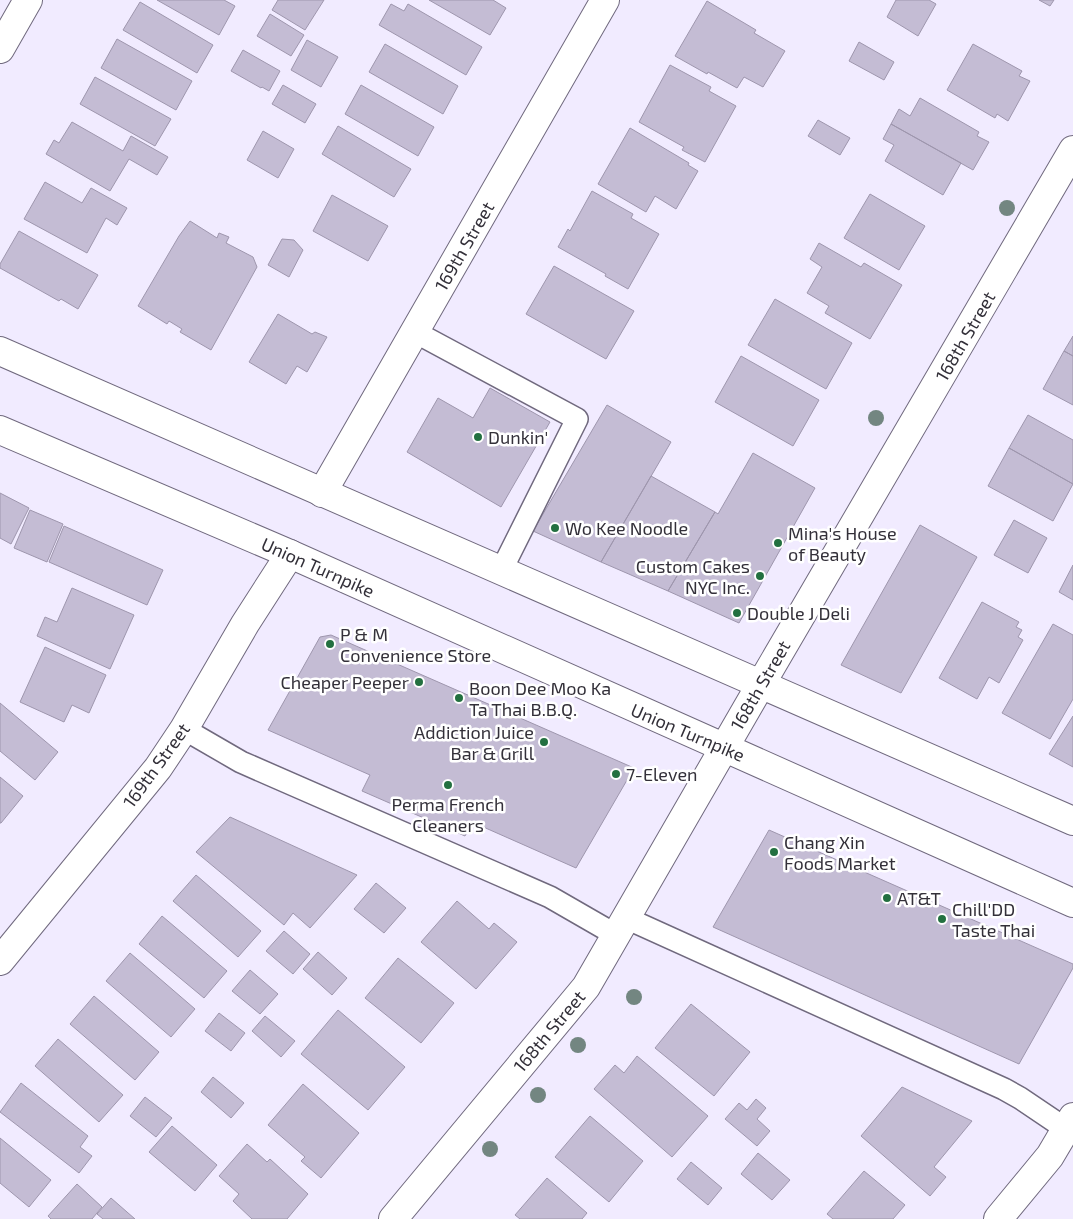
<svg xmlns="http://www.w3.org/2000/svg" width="1073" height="1219" font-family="'Exo 2',sans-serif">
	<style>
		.building { fill: #c4bcd4; stroke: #9e96ad }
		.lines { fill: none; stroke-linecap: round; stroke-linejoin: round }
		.lane-casing { stroke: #70697e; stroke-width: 24 }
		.street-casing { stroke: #70697e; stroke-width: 30 }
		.primary-casing { stroke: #70697e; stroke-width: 30 }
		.lane { stroke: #fff; stroke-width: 21 }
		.street { stroke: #fff; stroke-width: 28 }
		.primary { stroke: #fff; stroke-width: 28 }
		.tree { fill: #738681 }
		.poi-dot { fill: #237040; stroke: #fff; stroke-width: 2 }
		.labels { text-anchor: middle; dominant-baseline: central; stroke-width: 5; stroke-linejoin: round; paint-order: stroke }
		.street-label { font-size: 18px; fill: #333039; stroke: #fff }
		.poi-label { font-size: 18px; fill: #333039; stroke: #fff; text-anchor: start }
	</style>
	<rect width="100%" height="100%" fill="#f1ebff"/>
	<!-- building -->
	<path class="building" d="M157,0H224L235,6L219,35Z
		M278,0H324L305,30L272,10Z
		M429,0H493L506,8L490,35Z
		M896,0H929L936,4L918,36L887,17Z
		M1039,0H1054L1050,6Z
		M707,1L756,30L754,33L785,51L763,87L744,77L737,88L708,72L707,74L675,56Z
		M140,2L213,45L197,73L123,30Z
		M391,4L404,11L408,4L482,47L466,75L379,25Z
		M270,14L304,35L291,56L257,36Z
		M117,39L192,81L176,110L101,68Z
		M307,40L338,57L321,87L291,70Z
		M859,42L894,62L884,80L849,61Z
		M385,44L458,86L443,114L369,72Z
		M973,44L1022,71L1019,76L1030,81L1008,121L997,114L995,118L947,90Z
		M243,50L280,71L269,91L262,87L261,88L231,71Z
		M670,65L711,87L709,91L736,106L705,162L682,150L684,147L639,122Z
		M95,77L171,119L155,146L80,104Z
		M283,85L316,104L305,123L272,104Z
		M361,85L434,127L418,156L345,114Z
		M920,98L979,132L977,136L989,142L973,170L891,124L899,109L910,116Z
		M818,120L850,138L840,155L808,136Z
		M72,122L123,151L131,136L168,157L157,175L129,159L110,191L46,154L54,140L59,143Z
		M891,124L961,163L943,195L885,161L894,145L883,139Z
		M338,126L411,169L394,197L322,154Z
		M630,128L689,163L688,165L698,171L676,209L655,196L646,212L598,184Z
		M263,131L294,149L278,178L247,160Z
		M45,182L82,203L91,188L127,208L117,225L106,218L87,253L24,219Z
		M592,191L633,214L631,218L659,234L628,289L605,276L606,274L558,247L568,229L570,231Z
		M870,194L925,226L899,270L844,238Z
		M332,195L388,226L368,261L313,231Z
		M190,221L217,238L219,233L229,237L226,243L253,257L257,267L211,350L180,332L182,329L169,321L167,324L138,306L179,236Z
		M19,231L98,275L78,309L61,299L59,301L0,268V264Z
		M282,239L294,240L303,250L289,277L268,265Z
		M819,243L861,267L864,263L902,285L870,339L825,313L829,306L807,293L822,267L810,259Z
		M554,266L634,311L606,359L526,314Z
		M775,299L852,343L826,389L748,345Z
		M278,314L312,334L315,332L327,337L307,372L297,366L286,384L249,362Z
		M1073,336V356L1064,351Z
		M1064,351L1073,356V405L1043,389Z
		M741,356L819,400L793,446L715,402Z
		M490,388L550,422L501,507L407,452L438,398L473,418Z
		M607,405L671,442L601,562L533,531Z
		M1028,415L1073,440V484L1009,448Z
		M1009,448L1073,484L1053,521L988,486Z
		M753,453L815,488L739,623L668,591L715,512L718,514Z
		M651,476L715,512L668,591L601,562Z
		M0,493L29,508L11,544L0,538Z
		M30,510L63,524L47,562L14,548Z
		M1014,520L1047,538L1028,573L994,555Z
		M920,525L977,557L901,693L841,665Z
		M64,526L163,570L147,605L49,562Z
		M1073,565V600L1059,592Z
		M72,588L134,615L110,669L37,636L45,617L57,622Z
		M982,602L1019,622L1016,627L1022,630L1018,637L1023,640L999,683L989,677L977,699L939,678Z
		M1053,624L1073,635V699L1050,739L1002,713Z
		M331,635L634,768L576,868L472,822L465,836L362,791L370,775L268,730L320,637Z
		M45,647L106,675L89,713L72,705L64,722L20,702Z
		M0,703L58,752L35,780L0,751Z
		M1073,716V767L1049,754Z
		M0,777L23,796L1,823H0Z
		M230,817L357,875L310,928L293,913L284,925L196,852Z
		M769,830L1073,964V968L1019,1064L713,927Z
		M196,875L261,931L238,957L173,901Z
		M376,883L406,908L384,933L354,909Z
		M457,901L489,929L494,923L517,942L476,989L421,942Z
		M162,916L227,971L204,998L139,944Z
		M284,931L310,954L293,974L266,951Z
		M318,952L347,978L332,995L303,969Z
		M130,953L195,1009L171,1037L106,981Z
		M398,958L454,1003L421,1043L365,998Z
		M250,970L278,994L260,1014L232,991Z
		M94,996L159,1052L135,1080L70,1024Z
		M691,1004L750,1052L714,1096L655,1048Z
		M338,1010L405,1067L368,1110L301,1054Z
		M219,1013L245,1033L231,1051L205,1031Z
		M265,1016L295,1041L281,1057L252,1031Z
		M58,1039L123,1095L99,1122L35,1066Z
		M637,1056L708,1116L672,1157L594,1089L615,1065L624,1073Z
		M213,1077L244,1103L231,1118L201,1092Z
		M21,1083L88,1136L80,1147L92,1156L79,1173L0,1112Z
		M303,1084L359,1133L321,1178L301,1161L305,1157L268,1125Z
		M902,1087L972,1121L934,1167L946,1177L930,1196L861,1136Z
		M145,1097L172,1118L156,1137L130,1116Z
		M756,1099L766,1108L757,1119L770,1131L757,1146L725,1119L739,1103L747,1110Z
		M590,1116L643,1161L609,1202L555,1157Z
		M172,1126L217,1165L195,1191L149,1152Z
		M0,1138L51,1180L29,1207L0,1183Z
		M247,1144L267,1162L270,1159L308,1194L287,1219H252L233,1201L239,1194L219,1176Z
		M758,1153L790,1180L772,1200L741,1174Z
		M691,1162L722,1188L708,1205L677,1179Z
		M864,1171L905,1205L893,1219H833L827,1214Z
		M547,1178L587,1213L582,1219H520L515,1215Z
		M77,1184L102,1207L92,1219H51L48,1216Z
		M111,1198L135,1219H103L97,1214Z"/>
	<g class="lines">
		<!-- lane casing -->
		<g class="lane-casing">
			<path id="lane" d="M415,332L577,419L501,571
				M184,729L241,762L550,897L616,935
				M626,918L1004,1089L1020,1098L1066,1129"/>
		</g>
		<!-- street casing -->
		<g class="street-casing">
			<path id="street" d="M0,49L28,0
				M322,493L605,0
				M0,961L158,768L184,729L245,624L290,554
				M393,1219L586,987L761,684L1073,150
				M998,1219L1050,1156L1073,1117"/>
		</g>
		<!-- primary casing -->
		<g class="primary-casing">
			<path id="primary" d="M0,351L1073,821
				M0,430L290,554L1073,903"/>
		</g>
		<!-- lane -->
		<use href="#lane" class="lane"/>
		<!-- street -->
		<use href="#street" class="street"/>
		<!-- primary -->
		<use href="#primary" class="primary"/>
	</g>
	<!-- trees -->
	<g class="tree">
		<circle cx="1007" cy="208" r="8"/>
		<circle cx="876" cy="418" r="8"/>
		<circle cx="634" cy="997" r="8"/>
		<circle cx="578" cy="1045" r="8"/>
		<circle cx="538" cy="1095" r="8"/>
		<circle cx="490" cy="1149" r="8"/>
	</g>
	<!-- markers -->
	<g class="poi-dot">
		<circle cx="478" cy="437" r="5"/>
		<circle cx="555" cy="528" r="5"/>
		<circle cx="778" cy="543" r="5"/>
		<circle cx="760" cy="576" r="5"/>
		<circle cx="737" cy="613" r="5"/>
		<circle cx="330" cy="644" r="5"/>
		<circle cx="419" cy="682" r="5"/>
		<circle cx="459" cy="698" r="5"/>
		<circle cx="544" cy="742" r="5"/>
		<circle cx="616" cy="774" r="5"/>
		<circle cx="448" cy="785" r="5"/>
		<circle cx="774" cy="852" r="5"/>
		<circle cx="887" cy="898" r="5"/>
		<circle cx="942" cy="919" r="5"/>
	</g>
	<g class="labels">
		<!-- street labels -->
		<g class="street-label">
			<text transform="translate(464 246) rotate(-60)">169th Street</text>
			<text transform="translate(965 336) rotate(-60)">168th Street</text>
			<text transform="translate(318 567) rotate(24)">Union Turnpike</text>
			<text transform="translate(760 685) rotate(-60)">168th Street</text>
			<text transform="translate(688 732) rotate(23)">Union Turnpike</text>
			<text transform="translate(156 765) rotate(-54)">169th Street</text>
			<text transform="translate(549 1031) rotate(-50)">168th Street</text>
		</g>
		<!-- poi labels -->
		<g class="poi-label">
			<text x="488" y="437">Dunkin'</text>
			<text x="565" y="528">Wo Kee Noodle</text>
			<text x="788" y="533">Mina's House<tspan x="788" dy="21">of Beauty</tspan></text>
			<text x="750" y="566" text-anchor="end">Custom Cakes<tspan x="750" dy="21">NYC Inc.</tspan></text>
			<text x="747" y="613">Double J Deli</text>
			<text x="340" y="634">P &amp; M<tspan x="340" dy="21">Convenience Store</tspan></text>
			<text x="409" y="682" text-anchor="end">Cheaper Peeper</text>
			<text x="469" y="688">Boon Dee Moo Ka<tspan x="469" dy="21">Ta Thai B.B.Q.</tspan></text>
			<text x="534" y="732" text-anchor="end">Addiction Juice<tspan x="534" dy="21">Bar &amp; Grill</tspan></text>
			<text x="626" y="774">7-Eleven</text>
			<text x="448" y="804" text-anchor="middle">Perma French<tspan x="448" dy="21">Cleaners</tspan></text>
			<text x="784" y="842">Chang Xin<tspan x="784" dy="21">Foods Market</tspan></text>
			<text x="897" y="898">AT&amp;T</text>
			<text x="952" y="909">Chill'DD<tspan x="952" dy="21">Taste Thai</tspan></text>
		</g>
	</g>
</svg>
